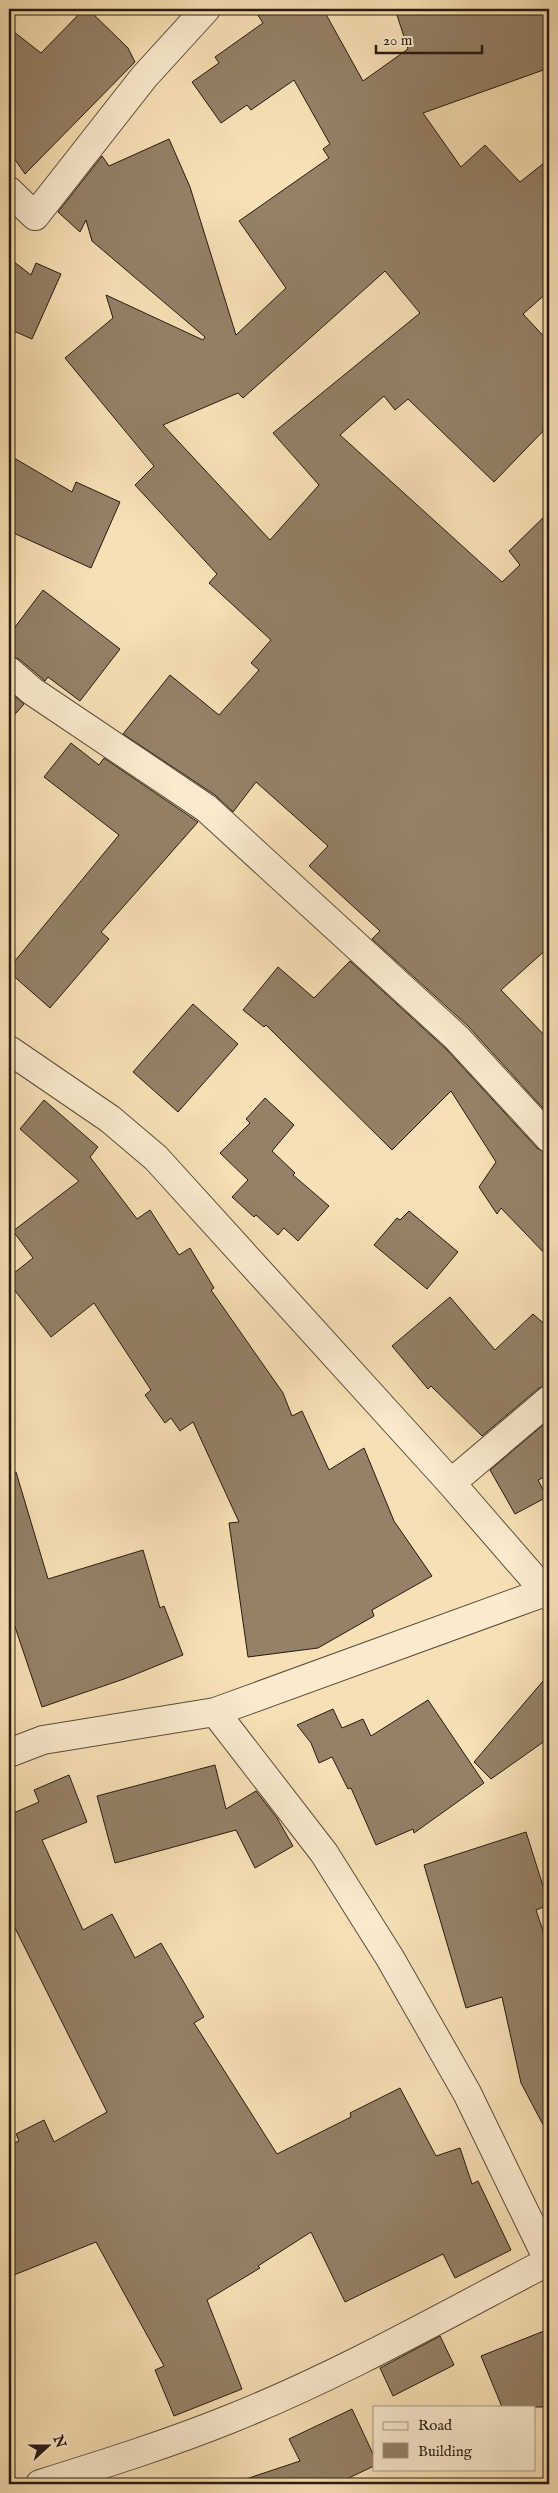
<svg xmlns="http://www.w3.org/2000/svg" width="558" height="2493" font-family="'IM FELL English',serif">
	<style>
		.building { fill: #948167; stroke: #291a13; fill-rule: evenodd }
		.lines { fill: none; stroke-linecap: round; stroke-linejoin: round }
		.minor-casing { stroke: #5c4c3c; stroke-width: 30 }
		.minor { stroke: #faebcf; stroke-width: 28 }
	</style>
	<rect width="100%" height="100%" fill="#f7e0b5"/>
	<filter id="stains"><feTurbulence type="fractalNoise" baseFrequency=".004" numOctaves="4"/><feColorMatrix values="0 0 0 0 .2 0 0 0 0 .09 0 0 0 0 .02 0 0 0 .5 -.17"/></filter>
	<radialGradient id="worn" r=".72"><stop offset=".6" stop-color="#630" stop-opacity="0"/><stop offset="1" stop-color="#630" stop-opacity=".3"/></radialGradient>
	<!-- building -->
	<path class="building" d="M84,9H88L128,48L135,62L25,174L9,151V28L41,53Z
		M254,9H323L363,81L408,49L395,9H549V68L423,113L461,167L485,145L520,182L549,159V291L523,314L549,342V425L494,482L408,399L395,410L384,396L340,435L502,582L520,565L509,551L549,512V947L501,990L549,1040V1115L468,1026L372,939L380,931L309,866L328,846L256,782L233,812L215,795L123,734L170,675L219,715L259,670L251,663L271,640L209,583L217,574L135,485L154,466L65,358L113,318L106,295L203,340L205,337L92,241L86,220L80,232L58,212L102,156L109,166L169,139L190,187L236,335L286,288L239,221L329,158L323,149L330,144L294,80L251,110L247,105L221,123L192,82L219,63L215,57L263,23ZM385,271L420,313L273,433L319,485L270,540L163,425L238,393L243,398Z
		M9,258L31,275L36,263L61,274L32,339L9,329Z
		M9,455L72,492L76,482L120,502L91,568L9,531Z
		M43,590L120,649L80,701L48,677L45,681L19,659L9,656V635Z
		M9,691L24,704L9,721Z
		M71,743L99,765L104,758L198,822L101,932L109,939L50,1008L9,972V968L119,835L44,777Z
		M350,961L446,1049L538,1149L549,1153V1258L501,1208L497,1214L479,1187L496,1162L451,1091L392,1150L266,1025L264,1027L243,1010L278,967L314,998Z
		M193,1004L238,1044L178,1112L133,1072Z
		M265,1098L294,1125L272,1151L295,1173L293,1175L329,1206L298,1241L284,1228L278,1235L256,1215L254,1217L232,1197L248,1180L220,1153L250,1123L246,1119Z
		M44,1100L98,1147L90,1157L137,1219L150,1210L179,1255L190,1248L214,1288L211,1290L283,1393L292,1416L302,1411L329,1470L364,1448L394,1521L432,1576L372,1610L374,1616L318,1648L248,1657L229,1523L239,1522L193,1422L180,1431L171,1418L165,1423L145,1395L151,1390L94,1303L51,1337L9,1283V1277L33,1258L13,1231L79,1181L20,1129Z
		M409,1211L458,1252L427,1289L374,1245L397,1218L400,1220Z
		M450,1297L495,1350L533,1314L549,1328V1385L539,1388L482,1436L431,1386L428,1389L392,1346Z
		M549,1420V1475L538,1480L547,1497L515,1514L490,1470Z
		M16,1472L48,1579L143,1550L160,1608L164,1606L183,1655L124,1679L42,1707L9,1609V1474Z
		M549,1674V1738L491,1779L474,1762Z
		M428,1700L484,1783L414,1833L413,1829L376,1845L351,1788L348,1789L332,1757L319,1763L311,1743L297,1725L333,1709L342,1728L363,1719L371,1736Z
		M215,1765L226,1809L256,1791L277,1818L293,1846L255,1868L236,1830L115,1863L97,1796Z
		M69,1775L87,1822L42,1840L83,1930L112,1914L135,1958L161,1943L204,2017L194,2023L277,2154L351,2117L350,2113L400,2088L436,2156L460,2148L472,2184L478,2181L511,2250L455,2278L443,2254L345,2302L311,2232L258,2266L260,2268L207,2300L242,2389L174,2416L155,2370L164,2366L96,2242L9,2277V2145L19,2141L16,2134L44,2120L54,2142L107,2112L9,1916V1815L39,1802L34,1790Z
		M526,1832L549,1905L536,1910L549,1949V2136L521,2083L502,1997L466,2008L424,1865Z
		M549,2329V2407H502L481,2356Z
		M440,2336L454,2365L393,2396L380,2368Z
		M352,2409L374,2456V2466L336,2484H247L246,2479L300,2461L289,2439Z"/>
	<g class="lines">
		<!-- minor casing -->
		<g class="minor-casing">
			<path id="minor" d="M9,191L35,216L144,77L206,9
				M9,671L32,691L206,808L457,1038L549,1138
				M9,1050L110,1119L156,1158L451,1483L549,1596
				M451,1483L549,1400
				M215,1712L324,1853L390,1958L467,2093L549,2262
				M9,1753L43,1740L215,1712L545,1592
				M40,2484C104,2464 168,2444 230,2419C340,2375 444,2316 549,2261"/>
		</g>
		<!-- minor -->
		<use href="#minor" class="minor"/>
	</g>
	<!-- margin -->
	<rect width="558" height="2493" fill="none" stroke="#f7e0b5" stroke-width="30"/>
	<rect x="10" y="10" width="538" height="2473" fill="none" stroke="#291a13" stroke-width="2.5"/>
	<rect x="15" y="15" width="528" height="2463" fill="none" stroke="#291a13"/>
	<!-- legend -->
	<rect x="373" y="2406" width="162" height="65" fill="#faebcf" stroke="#a69784"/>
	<rect x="383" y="2422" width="25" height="8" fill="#faebcf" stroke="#a69784"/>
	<text x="418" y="2430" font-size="15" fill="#291a13">Road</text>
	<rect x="383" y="2443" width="25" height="15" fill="#948167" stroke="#a69784"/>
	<text x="418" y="2456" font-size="15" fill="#291a13">Building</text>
	<!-- north arrow -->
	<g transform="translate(48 2446) rotate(69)" stroke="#faebcf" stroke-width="4" paint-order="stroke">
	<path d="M0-4L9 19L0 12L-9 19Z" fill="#291a13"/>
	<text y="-8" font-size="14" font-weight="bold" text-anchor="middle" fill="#291a13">N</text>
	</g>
	<!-- scale -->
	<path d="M376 45v8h106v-8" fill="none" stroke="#291a13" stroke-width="2.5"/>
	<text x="383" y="45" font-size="15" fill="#291a13" stroke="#faebcf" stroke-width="4" paint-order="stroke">20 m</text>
	<rect width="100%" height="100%" filter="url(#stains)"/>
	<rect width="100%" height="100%" fill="url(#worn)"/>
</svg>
